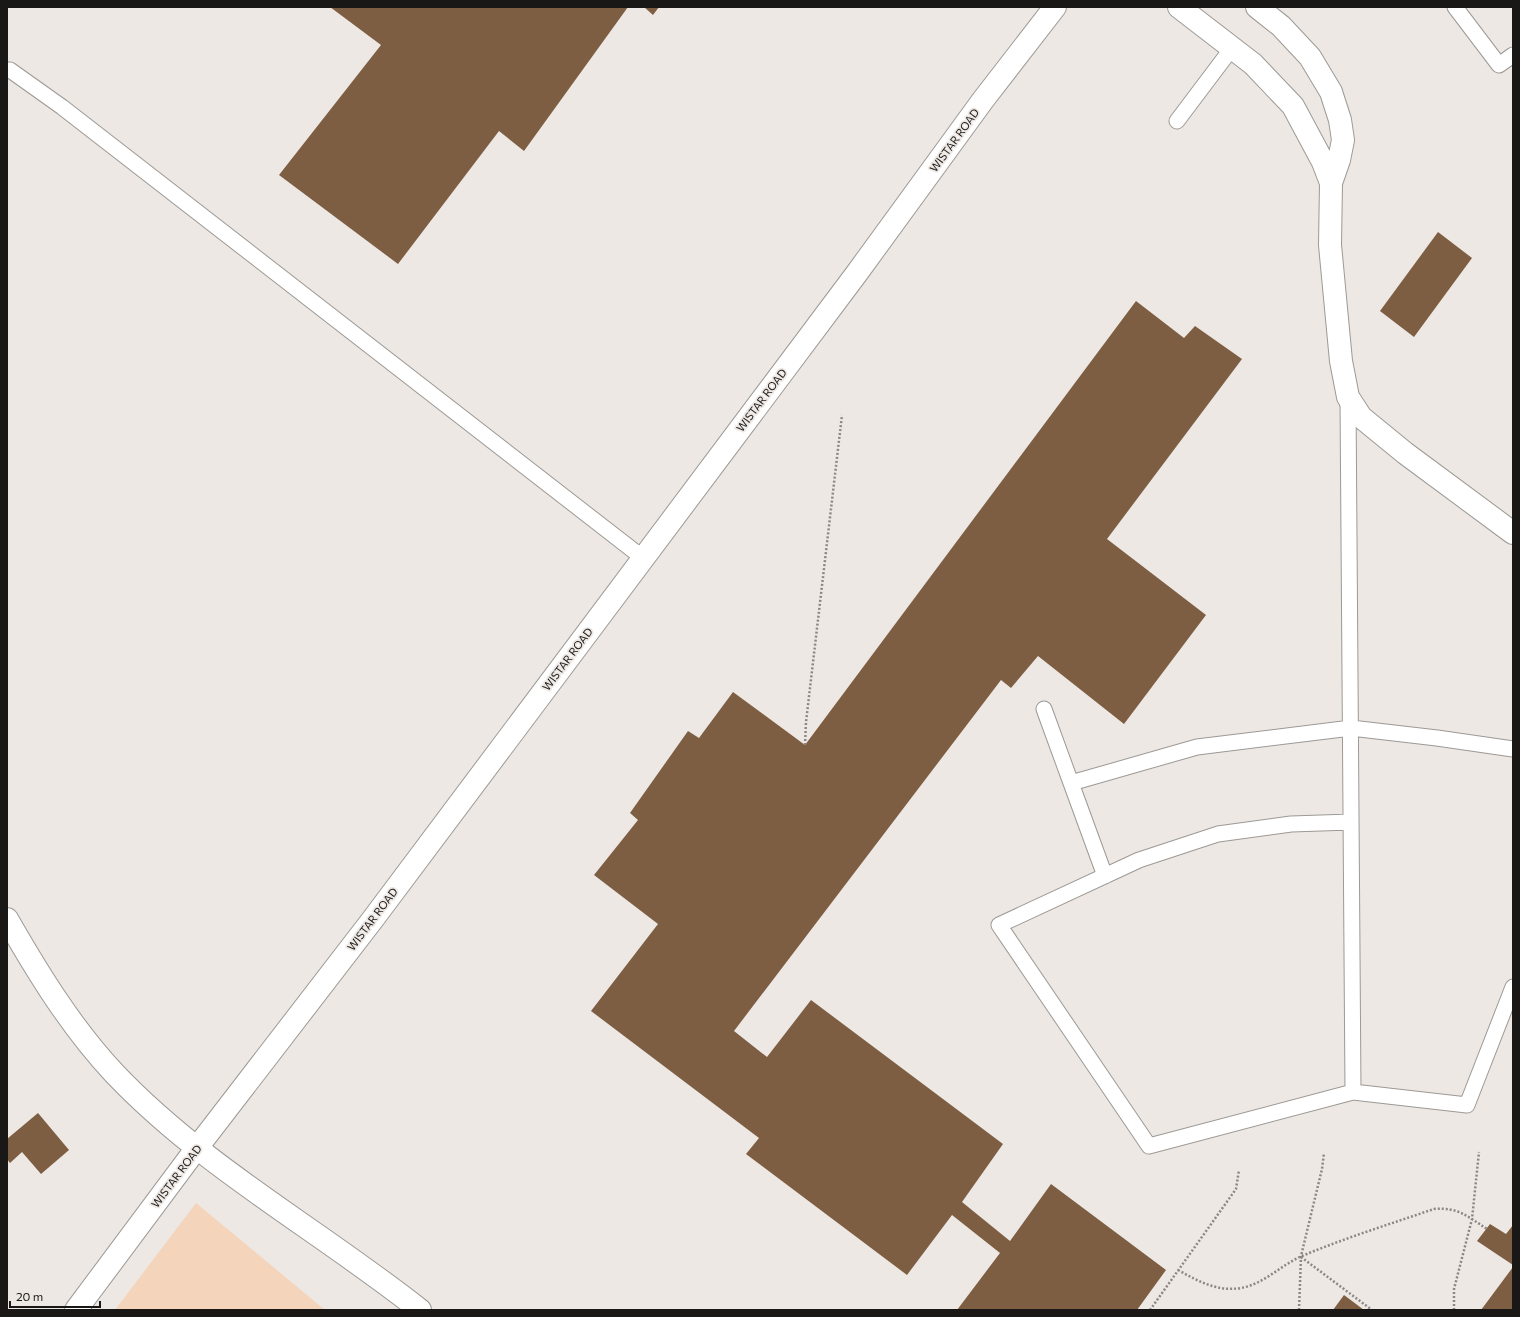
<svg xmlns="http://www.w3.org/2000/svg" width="1520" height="1317" font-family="Commissioner,sans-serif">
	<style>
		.green { fill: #f4d4ba }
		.building { fill: #7e5e42 }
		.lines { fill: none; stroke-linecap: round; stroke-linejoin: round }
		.lane-casing { stroke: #9d9995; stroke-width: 17 }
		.street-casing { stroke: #9d9995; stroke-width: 24 }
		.path { stroke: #8b8784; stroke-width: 2.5; stroke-dasharray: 2 2; stroke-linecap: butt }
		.lane { stroke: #fff; stroke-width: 15 }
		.street { stroke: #fff; stroke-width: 22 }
		.labels { text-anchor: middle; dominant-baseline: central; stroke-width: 3.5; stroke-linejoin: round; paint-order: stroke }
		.street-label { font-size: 11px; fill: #1a1817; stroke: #ede8e4 }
	</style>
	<rect width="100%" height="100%" fill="#ede8e4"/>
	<!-- green -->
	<path class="green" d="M196,1203L325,1310H115Z"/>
	<!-- building -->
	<path class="building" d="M330,7H628L524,151L499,131L398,264L279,175L381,45Z
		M644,7H659L653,15Z
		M1438,232L1472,258L1414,337L1380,311Z
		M1136,301L1184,338L1195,326L1242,359L1107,539L1206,615L1124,724L1038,656L1011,688L1001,680L734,1031L767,1057L811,1000L1003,1144L962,1202L1010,1241L1051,1184L1166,1270L1137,1310H957L1000,1253L952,1215L907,1275L746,1154L759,1138L591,1011L658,924L594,875L638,820L630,813L688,731L699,738L733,692L805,745Z
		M38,1113L69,1150L41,1174L22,1152L10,1163L7,1159V1139Z
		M1490,1224L1506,1234L1513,1225V1265L1477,1241Z
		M1513,1267V1310H1481Z
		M1344,1295L1364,1310H1333Z"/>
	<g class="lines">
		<!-- lane casing -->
		<g class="lane-casing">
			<path id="lane" d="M1455,7L1499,65L1513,55
				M10,70L62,107L643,558
				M1177,121L1232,48
				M1348,398L1353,1092
				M1044,709L1071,783
				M1351,822L1291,824L1218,834L1139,860L999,925L1149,1146L1353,1092L1467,1105L1513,987
				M1105,876L1071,783L1197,747L1351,728L1437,738L1513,749"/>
		</g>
		<!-- street casing -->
		<g class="street-casing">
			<path id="street" d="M1179,7L1253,64L1293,106L1323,162L1331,183
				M1257,7L1281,26L1310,57L1331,92L1340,120L1343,140L1339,160L1331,183L1330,245L1341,361L1348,397L1361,417L1405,453L1513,533
				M7,919C38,973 71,1027 114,1073C203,1167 319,1230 420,1310
				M76,1310L196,1149L373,919L857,273L983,100L1055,7"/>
		</g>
		<!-- path -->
		<path class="path" d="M805,745L806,722L842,415
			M1301,1257L1372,1310
			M1178,1270C1198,1281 1217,1292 1241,1288C1264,1284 1281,1265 1302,1256C1345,1238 1390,1224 1434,1209C1458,1207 1467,1216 1487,1229
			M1150,1310L1236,1189L1239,1170
			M1299,1310L1301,1256L1322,1169L1324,1153
			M1454,1310V1289L1472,1219L1479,1152"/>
		<!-- lane -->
		<use href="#lane" class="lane"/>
		<!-- street -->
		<use href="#street" class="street"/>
	</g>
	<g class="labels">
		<!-- street labels -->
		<g class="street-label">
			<text transform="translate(954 140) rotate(-54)">WISTAR ROAD</text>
			<text transform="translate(761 400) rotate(-53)">WISTAR ROAD</text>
			<text transform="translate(567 659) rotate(-53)">WISTAR ROAD</text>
			<text transform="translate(372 919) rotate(-53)">WISTAR ROAD</text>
			<text transform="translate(176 1176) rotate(-53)">WISTAR ROAD</text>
		</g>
	</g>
	<!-- border -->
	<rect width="1520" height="1317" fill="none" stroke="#1a1817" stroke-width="16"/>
	<!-- scale -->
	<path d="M10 1301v6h90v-6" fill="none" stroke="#1a1817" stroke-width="2"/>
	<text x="16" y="1301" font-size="12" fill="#1a1817" stroke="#ede8e4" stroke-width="3" paint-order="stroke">20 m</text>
</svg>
